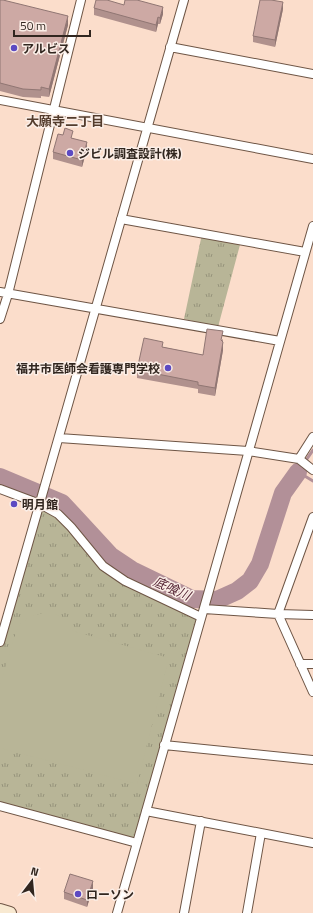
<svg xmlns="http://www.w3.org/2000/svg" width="313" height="913" font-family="'Titillium Web','Noto Sans JP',sans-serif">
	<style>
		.grass { fill: url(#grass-tufts) }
		.garden { fill: #b8b597 }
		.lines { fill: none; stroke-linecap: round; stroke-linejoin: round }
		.stream { stroke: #b29098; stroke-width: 3 }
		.river { stroke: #b29098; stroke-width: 18 }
		.street-casing { stroke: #6e5545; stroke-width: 10 }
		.secondary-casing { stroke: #6e5545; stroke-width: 14 }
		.street { stroke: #fff; stroke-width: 8 }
		.secondary { stroke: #f8e9d1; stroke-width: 12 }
		.wall { fill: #b0918d }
		.shaded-wall { fill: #907673 }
		.building { fill: #cda9a4; stroke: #907673 }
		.poi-dot { fill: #5c4ac2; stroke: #fbeee7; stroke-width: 1.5 }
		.labels { text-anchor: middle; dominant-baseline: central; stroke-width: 3; stroke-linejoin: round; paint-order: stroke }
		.poi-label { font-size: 12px; font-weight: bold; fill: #31261f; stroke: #fbeee7; text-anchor: start }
		.neighbourhood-label { font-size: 13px; font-weight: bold; fill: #533c2d; stroke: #fbeee7 }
		.water-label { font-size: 13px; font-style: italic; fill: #562636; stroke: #fbeee7 }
	</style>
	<defs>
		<pattern id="grass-tufts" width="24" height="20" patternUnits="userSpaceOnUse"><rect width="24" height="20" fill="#b8b597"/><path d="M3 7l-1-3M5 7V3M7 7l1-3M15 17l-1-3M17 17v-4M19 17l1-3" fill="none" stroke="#96937b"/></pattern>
	</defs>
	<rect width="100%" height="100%" fill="#fbddcb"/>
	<!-- grass -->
	<path class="grass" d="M202,234L241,241L218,327L184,319Z
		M40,504L71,527L110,571L201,617L137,843L0,806V645Z"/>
	<!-- garden -->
	<path class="garden" d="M43,613H53L63,618L73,631L169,658L137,784L0,748V685L16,632L21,623L31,616Z"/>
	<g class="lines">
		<!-- stream -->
		<path class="stream" d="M313,450L298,472L313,481"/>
		<!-- river -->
		<path class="river" d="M0,477L62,503L111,556L132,570L192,599L217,600L237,591L250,581L260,564L283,493L298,472"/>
		<!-- street casing -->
		<g class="street-casing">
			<path id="street" d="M170,47L313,74
				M0,100L313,159
				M121,219L305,252
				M0,292L280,341
				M0,319L8,294L81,0
				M59,438L248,451L299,459L313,470
				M299,459L313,437
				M0,489L40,504L58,514L71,527L103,566L125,581L201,617
				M313,517L278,614L313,692
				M204,609L278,614L313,615
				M0,642L184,0
				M300,664H313
				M164,745L313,760
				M0,806L137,843
				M146,811L313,843
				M117,913L313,226
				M184,913L201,821
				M247,913L261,833"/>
		</g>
		<!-- secondary casing -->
		<g class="secondary-casing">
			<path id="secondary" d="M0,910L10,913"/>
		</g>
		<!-- street -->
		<use href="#street" class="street"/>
		<!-- secondary -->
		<use href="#secondary" class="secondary"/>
	</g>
	<!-- wall -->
	<path class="wall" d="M0,0L68,25L49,97L41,96V98L23,97L0,91Z
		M124,5L163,14L160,24H158L156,32L94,15V8Z
		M283,9L275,47L253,42V36Z
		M73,138L87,149L82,167L53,159V152Z
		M223,339V350L215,396L198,393V389L137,378V370L163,347L203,355Z
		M93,888L87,907L64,899V892Z"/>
	<!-- shaded-wall -->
	<path class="shaded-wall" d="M283,2V9L275,47V40Z
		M163,7V14L160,24V18Z
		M68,16V25L49,97V89Z
		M158,17V24L156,32V25Z
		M87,142V149L82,167V160Z
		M223,342V350L215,396V388Z
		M93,881V888L87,907V900Z"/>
	<!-- building -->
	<path class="building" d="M0,0H3L68,16L49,89L41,87V90L23,89L0,83Z
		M96,0H107L124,5L125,0H137L163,7L160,18L158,17L156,25L94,8Z
		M260,0H271L283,2L275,40L253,36Z
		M65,128L73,131L71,138L87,142L82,160L53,152L58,134L63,135Z
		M207,329L223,331L221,340L223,342L215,388L198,385V382L137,370L144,338L163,342L162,347L203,355Z
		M70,874L93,881L87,900L64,892Z"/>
	<!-- markers -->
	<g class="poi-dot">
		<circle cx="14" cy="48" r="4"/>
		<circle cx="70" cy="153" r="4"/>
		<circle cx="168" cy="368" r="4"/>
		<circle cx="14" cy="504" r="4"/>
		<circle cx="78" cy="894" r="4"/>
	</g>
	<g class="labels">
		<!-- poi labels -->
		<g class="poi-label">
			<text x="22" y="48">アルビス</text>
			<text x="78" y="153">ジビル調査設計(株)</text>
			<text x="160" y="368" text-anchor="end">福井市医師会看護専門学校</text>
			<text x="22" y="504">明月館</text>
			<text x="86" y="894">ローソン</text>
		</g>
		<!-- neighbourhood labels -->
		<g class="neighbourhood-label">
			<text x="65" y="121">大願寺二丁目</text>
		</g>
		<!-- water labels -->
		<g class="water-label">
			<text transform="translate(172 588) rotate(24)">底喰川</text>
		</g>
	</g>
	<!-- north arrow -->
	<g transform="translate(32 881) rotate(16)" stroke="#fbeee7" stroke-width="3" paint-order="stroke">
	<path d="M0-3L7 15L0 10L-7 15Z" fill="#31261f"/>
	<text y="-6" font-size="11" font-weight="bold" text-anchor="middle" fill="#31261f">N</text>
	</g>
	<!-- scale -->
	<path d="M14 30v6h76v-6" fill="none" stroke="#31261f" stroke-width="2"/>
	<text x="20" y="30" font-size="12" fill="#31261f" stroke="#fbeee7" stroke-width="3" paint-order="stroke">50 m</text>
</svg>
